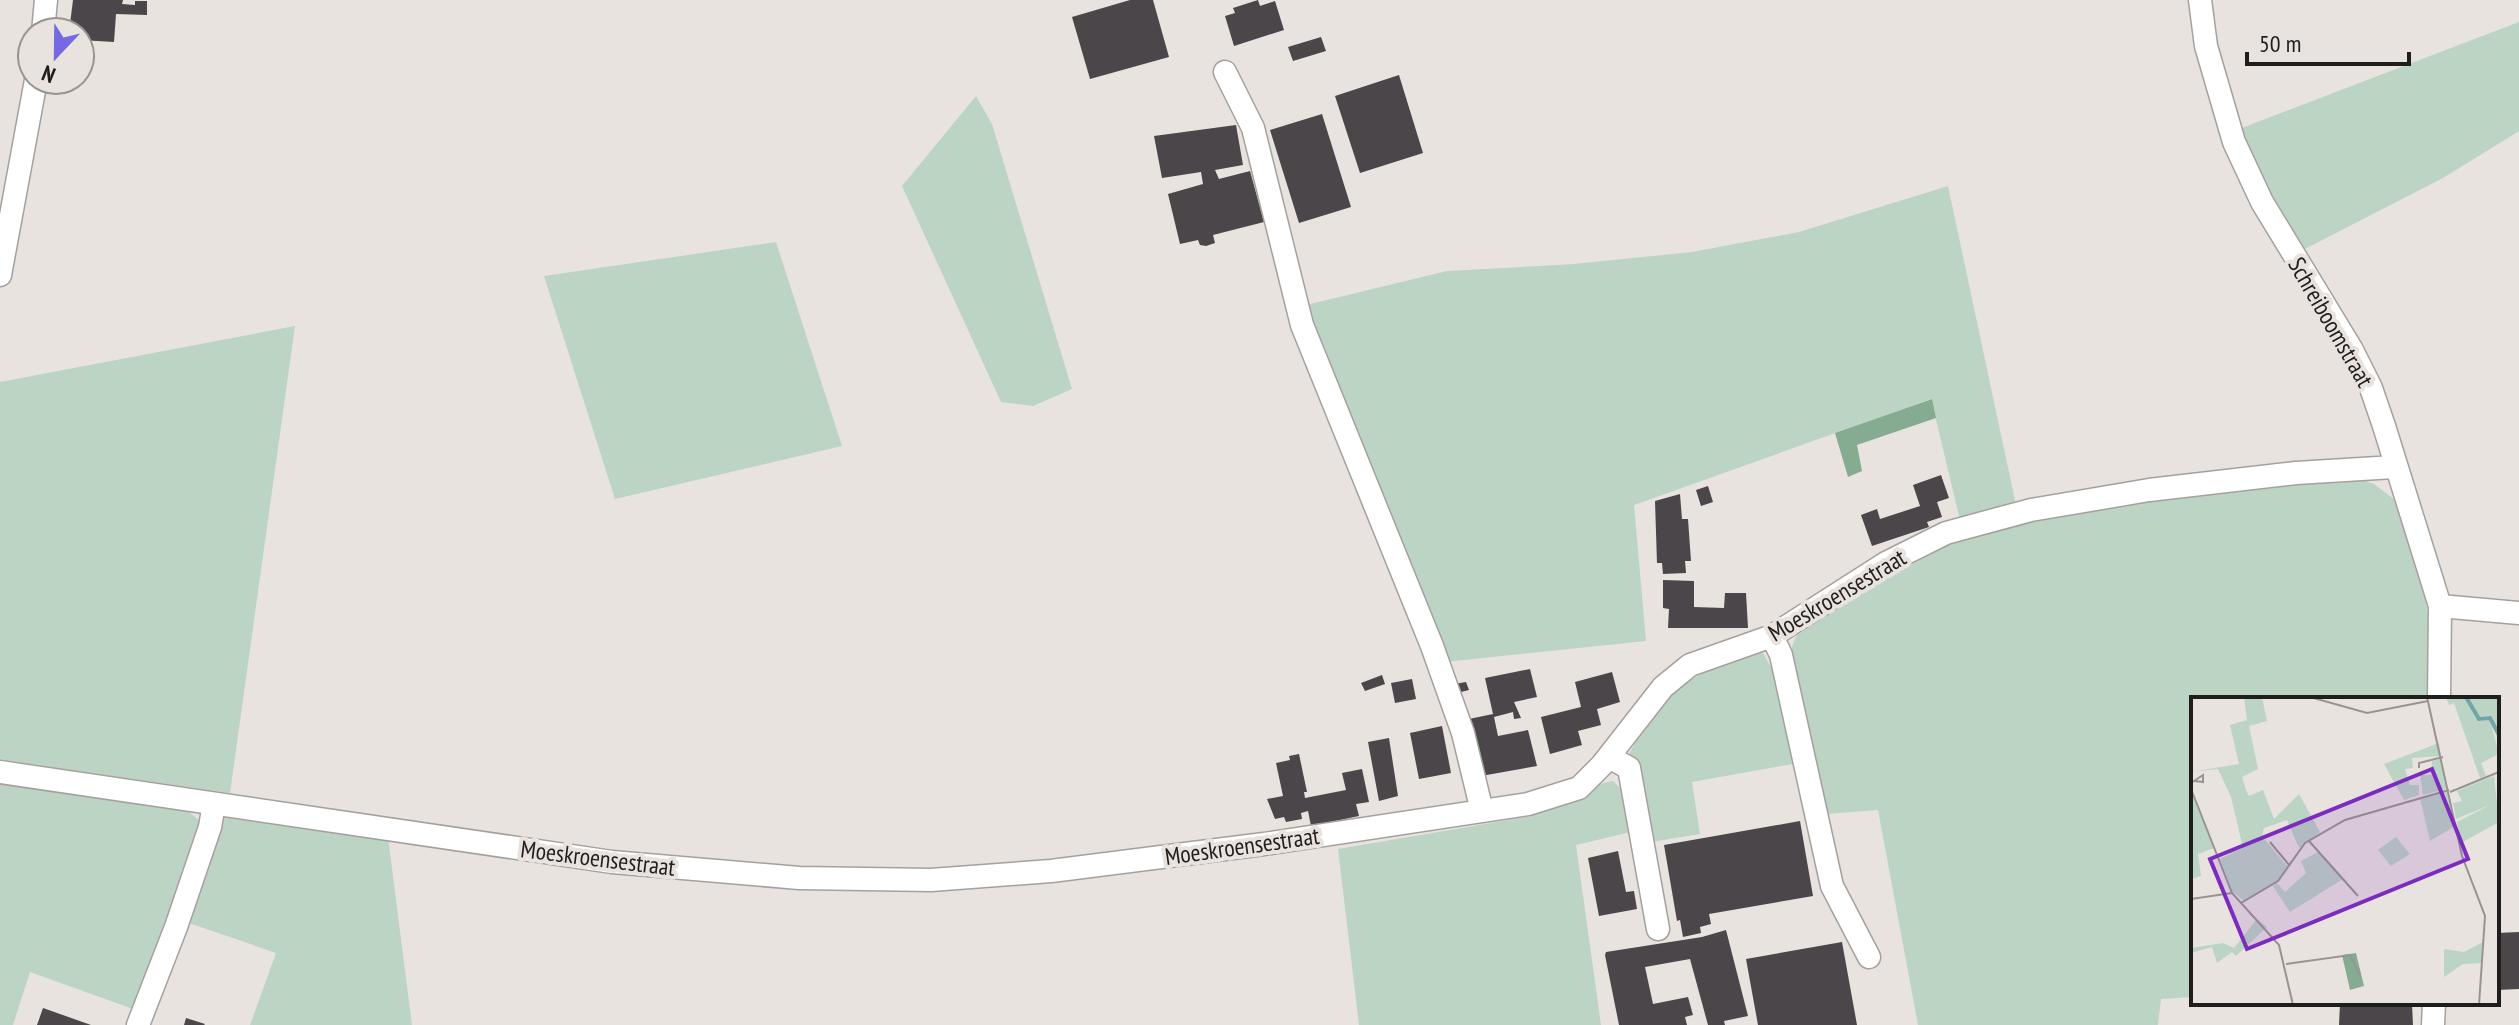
<svg xmlns="http://www.w3.org/2000/svg" width="2519" height="1025" font-family="'PT Sans Narrow',sans-serif">
	<style>
		.green { fill: #bcd4c3 }
		.forest { fill: #85ac91 }
		.building { fill: #4a4649 }
		.lines { fill: none; stroke-linecap: round; stroke-linejoin: round }
		.minor-casing { stroke: #a6a09d; stroke-width: 25 }
		.minor { stroke: #fff; stroke-width: 22 }
		.labels { text-anchor: middle; dominant-baseline: central; stroke-width: 8; stroke-linejoin: round; paint-order: stroke }
		.street-label { font-size: 24px; fill: #201e1d; stroke: #e9e3df }
		.inset-river { fill: none; stroke: #70a5a8; stroke-width: 4 }
		.inset-road { fill: none; stroke: #999491; stroke-width: 2 }
		.view { fill: #7b2cbf; fill-opacity: 0.15; stroke: #7b2cbf; stroke-width: 4 }
		.inset-edge { fill: none; stroke: #201e1d; stroke-width: 4 }
	</style>
	<rect width="100%" height="100%" fill="#e9e3df"/>
	<!-- green -->
	<path class="green" d="M2519,22V131L2443,178L2301,251L2258,183L2239,129Z
		M976,96L992,124L1072,389L1033,406L1001,402L902,186Z
		M1948,186L2016,505L1960,520L1931,399L1634,505L1646,641L1445,662L1302,306L1447,271L1574,264L1692,252L1799,232Z
		M776,242L842,446L615,499L544,276Z
		M295,326L230,793L0,760V382Z
		M2357,478L2374,484L2395,500L2405,525L2424,593L2430,625L2429,699H2193V997L2161,999L2158,1025H1918L1878,810L1826,814L1789,655L1796,636L1849,598L1966,536L2033,518L2139,499Z
		M1762,651L1773,671L1798,763L1692,782L1700,834L1651,842L1626,759C1635,744 1644,726 1655,712C1683,677 1721,663 1762,651Z
		M1613,781L1623,791L1631,832L1576,845L1601,1025H1359L1338,849L1526,817L1579,797L1603,783Z
		M0,782L189,812L201,822L133,1009L30,972L13,1025H0Z
		M222,817L388,837L412,1025H250L276,953L186,922Z"/>
	<!-- forest -->
	<path class="forest" d="M1932,399L1936,418L1857,445L1862,471L1848,477L1835,433Z"/>
	<!-- building -->
	<path class="building" d="M73,0H123L122,4L135,5V1H147V15L116,14L114,42L80,40V32H69Z
		M1130,0H1153L1169,57L1090,79L1072,17Z
		M1258,0L1260,6L1275,1L1284,30L1234,46L1225,16L1235,13L1233,8Z
		M1321,37L1326,51L1293,61L1288,47Z
		M1399,75L1423,153L1360,173L1335,96Z
		M1322,114L1351,207L1299,223L1270,130Z
		M1236,125L1243,165L1215,170L1219,179L1250,171L1264,222L1213,235L1215,243L1206,246L1200,245L1198,240L1180,244L1168,194L1203,184L1201,172L1162,178L1154,136Z
		M1941,475L1949,498L1937,502L1942,517L1927,522L1929,527L1872,546L1861,515L1877,509L1880,519L1920,506L1913,485Z
		M1708,486L1713,502L1701,506L1696,490Z
		M1680,494L1682,519H1688L1691,561H1685L1686,573L1663,574L1662,563H1657L1655,501Z
		M1663,580L1694,581V607L1724,608L1725,593H1746L1748,628H1668L1669,609L1663,608Z
		M1530,669L1537,697L1514,702L1521,718L1514,719L1513,712L1494,717L1498,736L1528,730L1537,766L1481,776L1469,719L1493,714L1485,678Z
		M1612,672L1620,702L1597,709L1601,725L1578,731L1582,745L1550,754L1541,717L1581,707L1575,682Z
		M1382,675L1385,684L1365,691L1361,683Z
		M1412,679L1416,699L1395,703L1391,683Z
		M1466,682L1469,690L1457,693L1455,684Z
		M1442,726L1451,773L1419,779L1410,733Z
		M1389,738L1398,796L1379,801L1368,742Z
		M1299,754L1307,792H1304L1305,798L1346,790L1342,773L1362,769L1369,802L1356,804L1359,816L1311,826L1308,811L1301,813L1302,819L1286,822L1284,817L1275,819L1267,799L1283,796L1276,763L1290,760L1289,756Z
		M1800,821L1813,896L1709,914L1711,924L1700,927L1701,933L1683,937L1680,920L1677,921L1664,845Z
		M1618,851L1626,892L1634,891L1637,909L1599,916L1588,858Z
		M1726,930L1748,1016L1724,1021L1725,1025H1708L1690,959L1645,967L1653,1004L1688,997L1693,1015L1685,1017L1687,1025H1619L1605,955L1606,952L1702,937Z
		M2519,932V989L2497,990V933Z
		M1842,942L1857,1025H1758L1746,959Z
		M2340,1003H2412L2413,1025H2339Z
		M43,1008L91,1025H37Z
		M186,1018L205,1024L204,1025H184Z"/>
	<g class="lines">
		<!-- minor casing -->
		<g class="minor-casing">
			<path id="minor" d="M2200,0L2206,46L2234,142L2262,202L2352,350L2371,388L2384,426L2440,606L2439,699
				M43,32L46,0
				M1225,72L1253,128L1302,325L1432,646L1463,733L1482,811
				M0,275L36,80
				M2440,606L2519,613
				M1772,636L1781,655L1832,886L1869,957
				M1609,757L1629,768L1658,929
				M0,772L612,862L799,878L931,880L1051,871L1264,844L1528,804L1579,788L1602,765L1663,687L1690,665L1772,636L1886,563L1946,533L2031,510L2149,490L2296,473L2394,467
				M138,1025L176,927L210,827L214,804
				M2433,1025L2434,1003"/>
		</g>
		<!-- minor -->
		<use href="#minor" class="minor"/>
	</g>
	<g class="labels">
		<!-- street labels -->
		<g class="street-label">
			<text transform="translate(2331 322) rotate(60)">Schreiboomstraat</text>
			<text transform="translate(1837 595) rotate(-31)">Moeskroensestraat</text>
			<text transform="translate(1242 846) rotate(-8)">Moeskroensestraat</text>
			<text transform="translate(598 858) rotate(7)">Moeskroensestraat</text>
		</g>
	</g>
	<!-- overview -->
	<g transform="translate(2191 697)">
		<rect width="308" height="308" fill="#e9e3df"/>
		<path d="M53,0H71L76,24L58,29L67,72L51,80L55,93L58,99L72,93L83,122L108,97L129,135L108,151L96,123L73,131L71,139L97,170L85,185L53,204L41,194L29,162L52,151L40,100L27,72L0,75L48,67L39,28L56,23ZM255,0H274L289,24L299,23L308,57L290,66L295,79L289,81L263,6L258,8ZM277,0H308V35L299,19L288,20ZM248,46L250,59L221,61L222,71L214,72L219,88H228V98L213,103L193,67ZM250,62L255,92L232,98L229,78H240L241,64ZM303,79L308,125L270,146L266,125L299,108L265,122L262,106L271,104L266,94ZM257,94L264,129L239,144L229,101ZM0,95L23,151L7,157L10,179L0,182ZM205,140L219,157L200,169L187,153ZM127,155L152,182L99,215L82,189L86,186L94,195L115,176L110,164ZM66,222L76,230L45,259L41,255L26,266L21,250L0,256V251L32,246L43,251ZM292,245L290,266L272,267L253,280V252L273,255Z" fill="#bcd4c3"/>
		<path d="M165,256L173,289L159,293L151,258Z" fill="#85ac91"/>
		<path class="inset-river" d="M275,0L288,22L299,21L308,38"/>
		<path class="inset-road" d="M119,0L176,16L237,4M236,0L271,159L294,219L288,308M228,71V66L252,60M0,86L12,78V85L4,84M0,92L41,196L88,248L102,308M259,95L308,75M118,144L167,199M79,145L99,169M0,202L41,196M50,206L87,184L114,146L154,123L258,93M95,267L159,258L169,278"/>
		<path class="view" d="M241,72L277,162L56,252L19,162Z"/>
		<rect width="308" height="308" class="inset-edge"/>
	</g>
	<!-- north arrow -->
	<g transform="translate(56 56) rotate(202)"><circle r="38" fill="#e9e3df" stroke="#999491" stroke-width="2"/>
	<path d="M0-6L14 30L0 20L-14 30Z" fill="#7669e4"/>
	<text y="-12" font-size="22" font-weight="bold" text-anchor="middle" fill="#201e1d">N</text>
	</g>
	<!-- scale -->
	<path d="M2247 52v12h162v-12" fill="none" stroke="#201e1d" stroke-width="4"/>
	<text x="2259" y="52" font-size="24" fill="#201e1d" stroke="#e9e3df" stroke-width="6" paint-order="stroke">50 m</text>
</svg>
